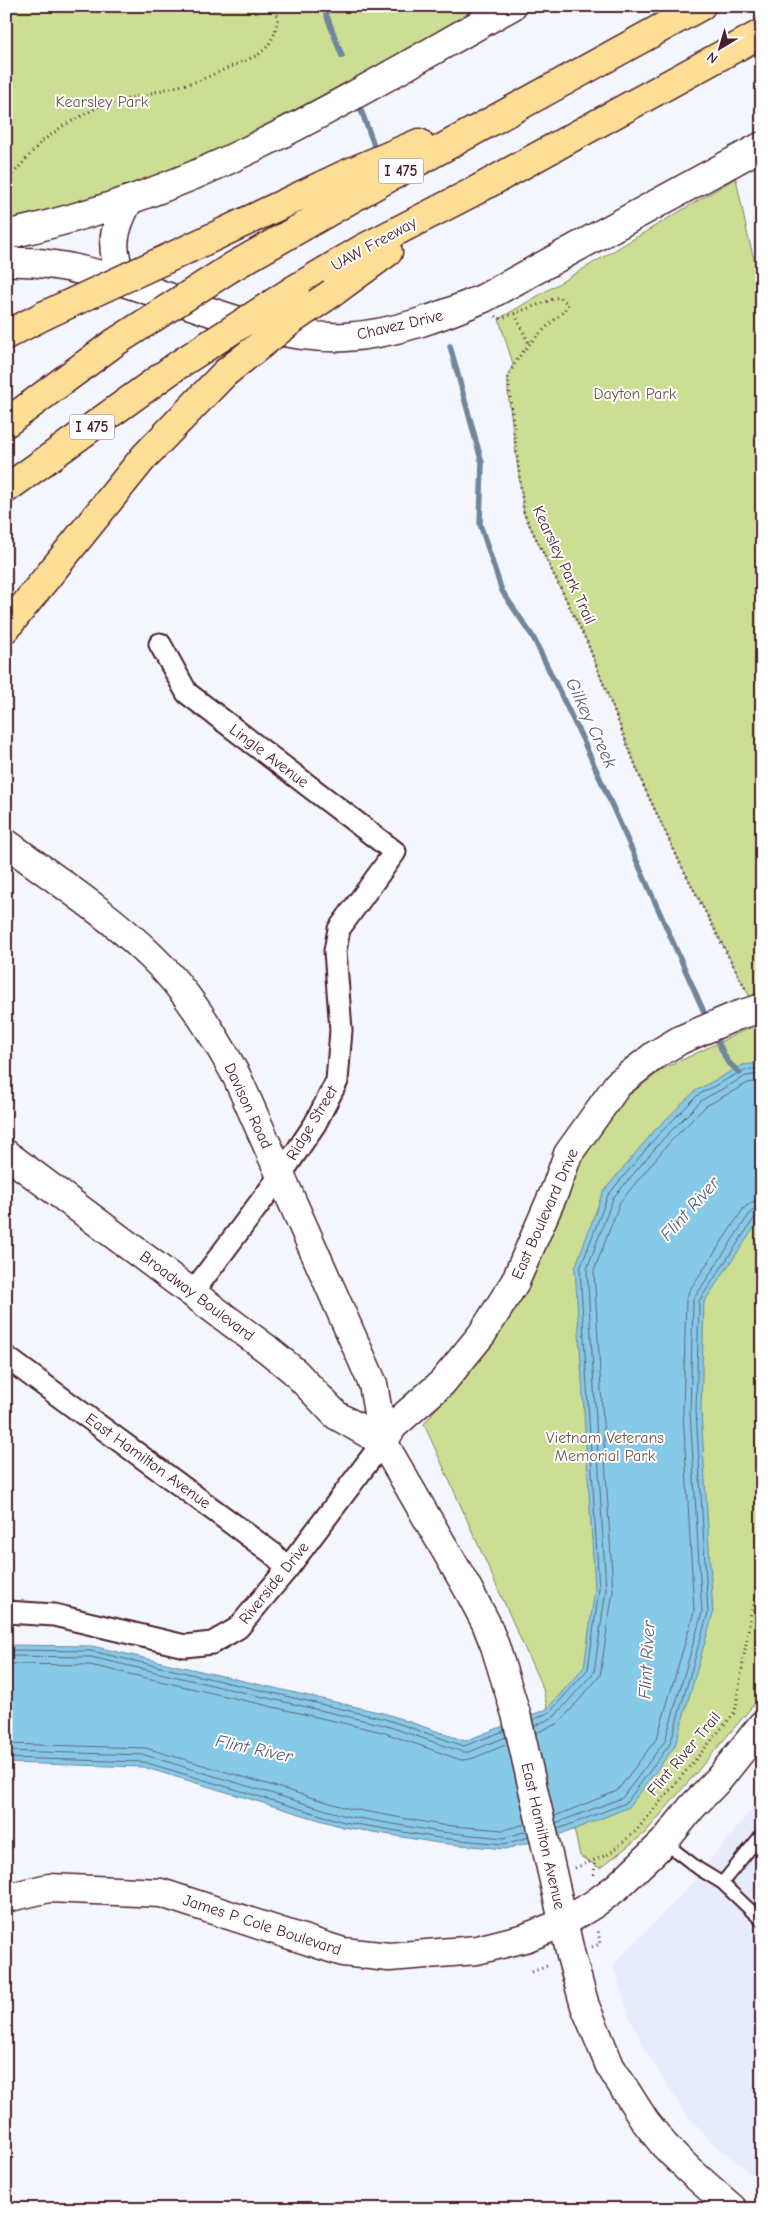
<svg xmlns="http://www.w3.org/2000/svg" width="768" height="2215" font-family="'Comic Neue',sans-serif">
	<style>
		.built { fill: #e7ecfd }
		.green { fill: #cbde93; stroke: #8a7e5f }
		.water { fill: #87cae8; stroke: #6f869c }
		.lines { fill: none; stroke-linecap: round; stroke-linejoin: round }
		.shore { stroke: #626377; stroke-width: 1 }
		.stream { stroke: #6f869c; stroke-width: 5.5 }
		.service-casing { stroke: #4a1f2b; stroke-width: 15 }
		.minor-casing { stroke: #4a1f2b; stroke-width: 25 }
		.tertiary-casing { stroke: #4a1f2b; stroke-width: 31 }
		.secondary-casing { stroke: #4a1f2b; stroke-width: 31 }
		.motorway-casing { stroke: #4a1f2b; stroke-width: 31 }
		.path { stroke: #4a1f2b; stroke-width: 3; stroke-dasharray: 1 4; stroke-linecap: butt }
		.service { stroke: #fff; stroke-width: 11 }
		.minor { stroke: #fff; stroke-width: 21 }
		.tertiary { stroke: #fff; stroke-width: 28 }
		.secondary { stroke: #fff; stroke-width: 28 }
		.motorway { stroke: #fcde96; stroke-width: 28 }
		.motorway-bridge-casing { stroke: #4a1f2b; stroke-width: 31; stroke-linecap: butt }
		.motorway-bridge { stroke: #fcde96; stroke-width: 28 }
		.labels { text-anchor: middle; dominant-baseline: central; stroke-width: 4; stroke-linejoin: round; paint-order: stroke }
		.shield { fill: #fff; stroke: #80626b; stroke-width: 1 }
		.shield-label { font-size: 15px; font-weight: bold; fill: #4a1f2b }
		.park-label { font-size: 16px; fill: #71584a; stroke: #fff }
		.street-label { font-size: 16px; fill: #4a1f2b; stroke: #fff }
		.water-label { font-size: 18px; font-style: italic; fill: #5f5b6d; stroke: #fff }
	</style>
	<rect width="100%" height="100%" fill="#f4f6fe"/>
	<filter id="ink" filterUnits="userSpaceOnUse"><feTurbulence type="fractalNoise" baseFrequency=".02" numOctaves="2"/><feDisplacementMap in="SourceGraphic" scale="10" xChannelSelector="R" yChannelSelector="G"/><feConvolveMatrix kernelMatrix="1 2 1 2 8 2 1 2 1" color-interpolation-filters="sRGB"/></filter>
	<g filter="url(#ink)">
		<!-- built -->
		<path class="built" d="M762,1797V2183L708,2139L683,2110L647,2053L630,2019L613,1965L684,1892Z"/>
		<!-- green -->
		<path class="green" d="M6,6H511L253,148L6,235Z
			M736,178L747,232L762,291V1008L756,1009L680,863L644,787L587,642L524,514L508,393V378L513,364L499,319Z
			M762,1022V1695L645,1833L600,1868L580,1856L543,1689L424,1424L509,1316L578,1162L616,1105L663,1069Z"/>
		<!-- water -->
		<path class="water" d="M762,1063V1216L704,1302L701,1411L713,1614L675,1746L629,1807L568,1832L505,1849L438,1843L343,1827L143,1767L6,1763V1645L92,1646L387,1714L465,1741L547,1709L584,1667L595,1589L575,1268L603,1192L654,1131L695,1091L743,1065Z"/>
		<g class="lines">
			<!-- shore -->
			<path class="shore" d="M6,1650L91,1651L385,1719L464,1746L504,1731
				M6,1656L91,1657L384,1725L463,1752H469L506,1737
				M6,1664L90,1665L382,1732L461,1760L471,1759L508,1744
				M533,1720L550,1712L588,1669L599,1589L580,1269L608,1195L658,1135L698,1095L744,1070L762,1068
				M534,1726L554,1717L594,1672L606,1590L587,1269L613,1198L663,1139L702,1100L746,1076L762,1074
				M536,1733L559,1723L600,1676L613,1591L594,1271L620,1202L668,1144L706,1106L748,1083L762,1081
				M6,1744L146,1748L347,1808L441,1825L503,1830L526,1824
				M6,1751L145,1755L346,1816L440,1832L504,1838L527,1831
				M6,1758L144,1762L344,1822L439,1838L504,1844L529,1837
				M555,1816L617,1791L657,1738L694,1612L683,1411L686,1299L689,1291L744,1208L752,1202L762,1200
				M556,1823L622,1798L665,1741L702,1613L690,1411L693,1300L750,1213L755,1209L762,1208
				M558,1829L626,1803L670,1744L708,1613L696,1411L699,1301L755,1217L762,1214"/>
			<!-- stream -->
			<path class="stream" d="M323,6L342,56
				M361,110L374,145
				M450,346L482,463L480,524L502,591L533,637L582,738L708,1021
				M714,1033L727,1061L740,1073"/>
			<!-- service casing -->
			<g class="service-casing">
				<path id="service" d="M664,1842L699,1869L722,1883L762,1834
					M722,1883L762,1921"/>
			</g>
			<!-- minor casing -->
			<g class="minor-casing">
				<path id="minor" d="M160,644L187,693L395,852L339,929L335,951L341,1030L337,1081L315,1124L280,1176L193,1292
					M6,1357L272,1553L288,1568
					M6,1612L54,1615L185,1646L212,1643L238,1628L288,1568L383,1442"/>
			</g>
			<!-- tertiary casing -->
			<g class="tertiary-casing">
				<path id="tertiary" d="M383,1442L393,1426L442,1383L482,1334L515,1282L556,1188L568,1154L618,1084L655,1055L680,1040L736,1016L762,1008
					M6,1898L49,1888L161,1893L343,1952L389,1957L477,1950L525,1938L563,1923L594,1904L617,1887L664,1842L692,1807L719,1779L762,1725"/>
			</g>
			<!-- secondary casing -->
			<g class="secondary-casing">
				<path id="secondary" d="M6,235C91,216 175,187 253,148C341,105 426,54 512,6
					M6,262C62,260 113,278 165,296C222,316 284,340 346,337C394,334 440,317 484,298L762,146
					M124,282C109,249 112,231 129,200
					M6,843C55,879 107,913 151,956C187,990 213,1033 237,1077L373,1384L383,1442L468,1589L486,1623L495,1646L516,1714L571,1956L585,2006L598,2037L610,2066L645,2121L664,2145L689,2170L733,2209
					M6,1154L267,1349L294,1371L336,1415L383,1442"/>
			</g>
			<!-- motorway casing -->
			<g class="motorway-casing">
				<path id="motorway" d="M190,248L344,175L419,143
					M232,267L370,188L701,6
					M295,289L362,249L471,193L762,33
					M332,293L388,252
					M6,335L45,315
					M6,423L114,343
					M6,489L178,365
					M6,628L144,457L225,373"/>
			</g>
			<!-- path -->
			<path class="path" d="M6,169L15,170
				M6,182L41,142L63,126L100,106L198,81L258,55L268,46L275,33L278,18L275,6
				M515,314L529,344
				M496,316L499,319L559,297L568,304L564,311C543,331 518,350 508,378L524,514L587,642L644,787L680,863L746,990
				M575,1868L609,1854L636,1831L735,1712L751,1613L762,1578
				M594,1875L595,1861
				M592,1947L600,1944L598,1929
				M532,1972L550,1965"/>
			<!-- service -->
			<use href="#service" class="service"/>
			<!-- minor -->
			<use href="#minor" class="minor"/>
			<!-- tertiary -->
			<use href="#tertiary" class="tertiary"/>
			<!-- secondary -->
			<use href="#secondary" class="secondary"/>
			<!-- motorway -->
			<use href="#motorway" class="motorway"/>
			<!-- motorway-bridge casing -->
			<g class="motorway-bridge-casing">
				<path id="motorway-bridge" d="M45,315L190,248
					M114,343L232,267
					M178,365L295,289
					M225,373L292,320L332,293"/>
			</g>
			<!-- motorway-bridge -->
			<use href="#motorway-bridge" class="motorway-bridge"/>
		</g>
	</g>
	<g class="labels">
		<!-- shield labels -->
		<g class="shield">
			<rect x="378.5" y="158.5" width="45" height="25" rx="4"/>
			<rect x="69.5" y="414.5" width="45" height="25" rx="4"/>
		</g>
		<g class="shield-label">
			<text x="401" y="171">I 475</text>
			<text x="92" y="427">I 475</text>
		</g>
		<!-- park labels -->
		<g class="park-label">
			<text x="102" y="102">Kearsley Park</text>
			<text x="635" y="394">Dayton Park</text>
			<text x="605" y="1438">Vietnam Veterans<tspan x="605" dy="18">Memorial Park</tspan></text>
		</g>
		<!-- street labels -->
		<g class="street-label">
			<text transform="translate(374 244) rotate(-29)">UAW Freeway</text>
			<text transform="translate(400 325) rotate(-13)">Chavez Drive</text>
			<text transform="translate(564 565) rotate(65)">Kearsley Park Trail</text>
			<text transform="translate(269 756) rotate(37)">Lingle Avenue</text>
			<text transform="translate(248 1106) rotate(65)">Davison Road</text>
			<text transform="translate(312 1123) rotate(-59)">Ridge Street</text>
			<text transform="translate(545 1214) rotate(-66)">East Boulevard Drive</text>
			<text transform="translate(197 1296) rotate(37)">Broadway Boulevard</text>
			<text transform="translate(148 1461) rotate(36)">East Hamilton Avenue</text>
			<text transform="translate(274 1583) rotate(-51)">Riverside Drive</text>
			<text transform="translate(684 1754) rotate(-50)">Flint River Trail</text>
			<text transform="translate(543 1836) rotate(77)">East Hamilton Avenue</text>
			<text transform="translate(262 1925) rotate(18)">James P Cole Boulevard</text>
		</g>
		<!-- water labels -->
		<g class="water-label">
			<text transform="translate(591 723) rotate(65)">Gilkey Creek</text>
			<text transform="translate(690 1209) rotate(-48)">Flint River</text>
			<text transform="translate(647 1660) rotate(-87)">Flint River</text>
			<text transform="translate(254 1749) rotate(12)">Flint River</text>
		</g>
	</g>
	<!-- margin -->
	<rect width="768" height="2215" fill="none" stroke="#fff" stroke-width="25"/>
	<rect x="12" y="12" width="743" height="2190" fill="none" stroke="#4a1f2b" stroke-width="2" filter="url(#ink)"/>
	<!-- north arrow -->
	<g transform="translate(720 48) rotate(218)" stroke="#ffffff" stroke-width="4" paint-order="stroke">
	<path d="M0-4L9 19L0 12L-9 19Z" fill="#4a1f2b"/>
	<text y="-8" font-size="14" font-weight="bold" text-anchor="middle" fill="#4a1f2b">N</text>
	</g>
</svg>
